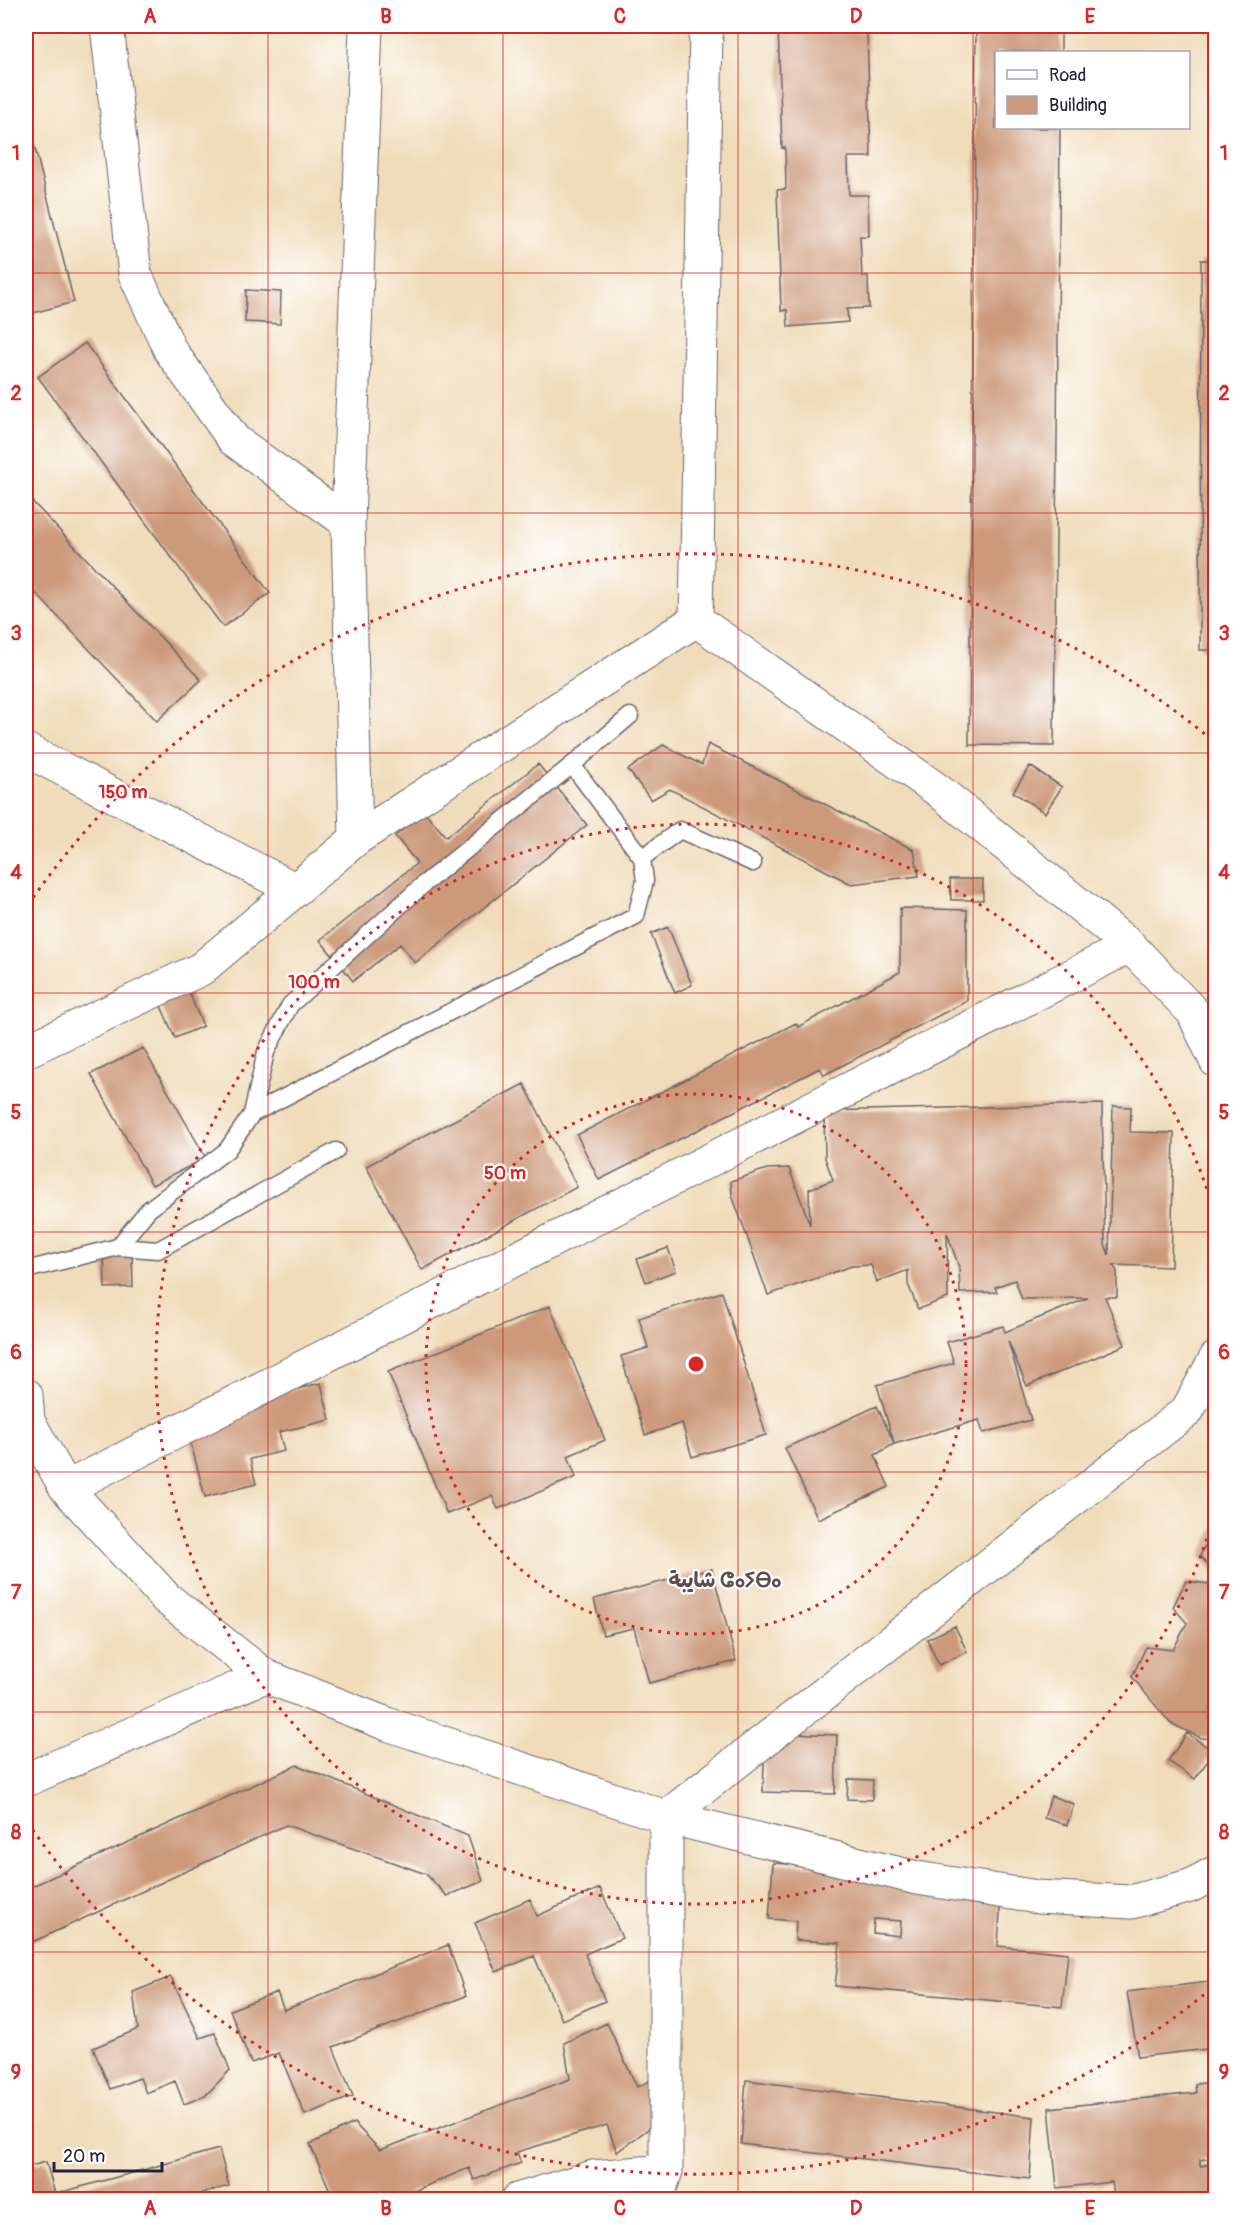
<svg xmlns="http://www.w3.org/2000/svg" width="1241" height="2225" font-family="Pangolin,'Playpen Sans Arabic','Noto Sans Tifinagh',sans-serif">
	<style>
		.building { fill: #cc9a7a; fill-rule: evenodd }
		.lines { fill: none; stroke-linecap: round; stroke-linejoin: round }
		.service-casing { stroke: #6a6367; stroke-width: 19 }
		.minor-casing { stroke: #6a6367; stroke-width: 35 }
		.service { stroke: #fff; stroke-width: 16 }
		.minor { stroke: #fff; stroke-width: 33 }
		.grid { fill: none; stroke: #d62828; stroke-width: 1.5; stroke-opacity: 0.55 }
		.ring { fill: none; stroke: #d62828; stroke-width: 3; stroke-dasharray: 3 6 }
		.labels { text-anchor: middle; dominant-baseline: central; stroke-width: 4.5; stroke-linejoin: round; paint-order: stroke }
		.district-label { font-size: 21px; font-weight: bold; fill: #5e4c51; stroke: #fff }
		.centre { fill: #d62828; stroke: #fff; stroke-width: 3 }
		.ring-label { font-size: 18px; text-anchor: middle; font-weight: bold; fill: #d62828; stroke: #fff; stroke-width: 4.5; stroke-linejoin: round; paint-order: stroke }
		.neatline { fill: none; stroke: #d62828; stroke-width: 2 }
		.grid-label { font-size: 20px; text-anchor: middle; font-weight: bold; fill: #d62828 }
	</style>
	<rect width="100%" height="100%" fill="#fff"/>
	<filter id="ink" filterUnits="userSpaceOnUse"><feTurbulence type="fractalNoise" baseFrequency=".0167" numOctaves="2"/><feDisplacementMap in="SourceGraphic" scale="12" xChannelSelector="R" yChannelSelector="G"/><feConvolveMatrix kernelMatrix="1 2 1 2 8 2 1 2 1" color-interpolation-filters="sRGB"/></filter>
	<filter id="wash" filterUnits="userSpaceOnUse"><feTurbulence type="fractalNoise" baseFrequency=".008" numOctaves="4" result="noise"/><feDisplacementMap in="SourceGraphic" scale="24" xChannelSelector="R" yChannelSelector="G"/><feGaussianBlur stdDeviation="1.35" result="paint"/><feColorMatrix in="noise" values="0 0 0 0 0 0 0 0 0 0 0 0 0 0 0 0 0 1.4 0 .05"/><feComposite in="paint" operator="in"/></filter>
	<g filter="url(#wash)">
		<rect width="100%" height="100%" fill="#f0dcba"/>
		<g id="blocks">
			<!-- building -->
			<path class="building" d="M778,26H845V32L867,31L871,157H848L849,195H868L869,236H860L862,276H868L869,308L847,309L848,322L788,327L787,310L781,311L777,190L786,189L785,147L782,148Z
				M976,26H1061V52H996V128H1060L1054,746L969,745Z
				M26,113L74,302L26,315Z
				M1201,260H1216V650H1200Z
				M246,290L281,292L280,324L245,322Z
				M85,343L270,593L223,627L38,377Z
				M26,495L201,680L157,721L26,583Z
				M708,744L914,850L919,876L851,884L670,789L651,800L628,770L663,745L702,765Z
				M538,764L587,825L415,963L400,944L353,981L320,940L417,863L395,836L425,812L446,837Z
				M1030,766L1062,787L1045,813L1013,792Z
				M950,879H983V900H951Z
				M900,908L967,910V1001L824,1075L820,1068L599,1180L577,1135L796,1023L798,1027L900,972Z
				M668,927L692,985L675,993L651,934Z
				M186,985L203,1026L175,1038L157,997Z
				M143,1048L206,1158L152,1185L91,1074Z
				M524,1084L577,1187L422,1270L366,1166Z
				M1102,1104L1105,1244L1109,1255L1113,1106L1131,1107L1130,1132L1174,1133L1171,1267L1113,1265L1117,1271V1297H1105L1125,1345L1027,1386L1008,1341L1031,1420L983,1433L979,1420L894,1444L875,1455L889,1487L818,1519L785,1448L877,1406L894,1443L877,1385L954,1363L947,1342L1003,1326L1005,1332L1088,1298L1022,1299L1015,1280L995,1287L997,1292L960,1293L959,1267L947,1233L948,1298L918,1309L908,1284V1270L877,1282L871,1265L852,1266L768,1295L732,1195L731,1181L767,1169L789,1168L810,1225L809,1189L833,1180L825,1158L824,1111Z
				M668,1248L676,1271L646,1282L637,1259Z
				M104,1253H132L133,1287L105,1288Z
				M722,1292L766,1435L692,1457L682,1423L645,1435L621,1356L648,1348L639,1318Z
				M550,1306L605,1440L568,1456L576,1477L498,1509L492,1496L447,1514L388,1372Z
				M321,1383L330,1420L279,1432L284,1451L250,1459L256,1484L205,1497L184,1417Z
				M1214,1527L1216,1528V1574L1200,1556Z
				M712,1569L736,1661L649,1683L634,1628L603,1635L594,1599Z
				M1186,1581L1216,1585V1739L1201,1738L1170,1723L1132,1677L1146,1647L1173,1650L1187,1623L1173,1607Z
				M955,1626L967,1652L939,1665L927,1639Z
				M765,1732L837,1735L835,1794L763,1792Z
				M1187,1733L1214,1752L1195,1779L1168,1761Z
				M297,1765L468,1836L483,1881L447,1896L426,1874L286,1825L26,1945V1889Z
				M848,1779L873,1780L872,1800L847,1799Z
				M1051,1796L1074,1804L1067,1825L1044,1818Z
				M773,1863L1002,1878L998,1946L1068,1953L1062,2007L835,1986L840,1943L795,1940L796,1921L769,1919ZM874,1919L901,1921L900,1936L873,1933Z
				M600,1888L622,1938L585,1954L605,2001L562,2020L534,1956L496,1972L475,1923L530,1899L537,1916Z
				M448,1945L466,1996L333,2047L353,2096L305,2115L279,2053L251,2063L230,2010L277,1992L284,2010Z
				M171,1977L200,2038L215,2033L230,2070L205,2096L184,2104L175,2081L146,2093L140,2078L110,2089L93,2048L138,2029L133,1992Z
				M1216,1981V2048L1138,2057L1127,1992Z
				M607,2023L637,2087L649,2081L663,2118L617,2152L607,2125L517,2152L521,2163L474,2180L469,2168L409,2193L412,2200H334L310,2144L354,2123L380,2150L570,2079L564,2043Z
				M746,2080L1034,2117L1030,2179L741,2144Z
				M1216,2082V2158L1200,2160V2166L1216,2163V2200H1115L1112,2182L1057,2188L1049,2108L1196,2093L1195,2084Z
				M219,2149L229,2186L202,2193L204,2200H26V2167L46,2162L55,2194Z"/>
		</g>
	</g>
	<g filter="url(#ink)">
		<use href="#blocks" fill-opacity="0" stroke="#6a6367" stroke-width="1.5"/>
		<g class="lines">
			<!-- service casing -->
			<g class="service-casing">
				<path id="service" d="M572,765L630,716
					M642,858L680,830L753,863
					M118,1247L148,1210L227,1150L252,1114L636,916L645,881L642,858L572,765L425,883L290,1005L266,1052L252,1114
					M26,1270L118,1247L158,1250L336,1151"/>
			</g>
			<!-- minor casing -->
			<g class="minor-casing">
				<path id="minor" d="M107,26L135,274L170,350L234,440L348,523
					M696,620L939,791L1130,946L1193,1012L1216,1061
					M696,620L706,26
					M26,750L294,889
					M356,839L348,523L366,26
					M26,1051L201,969L356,839L696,620
					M26,1395L28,1421L66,1488L166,1598L265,1676L387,1724L666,1817L917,1878L1037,1897L1131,1902L1190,1886L1216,1872
					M66,1488L1130,946
					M26,1780L265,1676
					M666,1817L1187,1411L1216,1358
					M517,2200L593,2177L666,2171
					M656,2200L666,2171V1817"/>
			</g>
			<!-- service -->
			<use href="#service" class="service"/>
			<!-- minor -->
			<use href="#minor" class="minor"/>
		</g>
	</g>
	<!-- grid -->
	<path class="grid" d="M268,26V2200M503,26V2200M738,26V2200M973,26V2200M26,273H1216M26,513H1216M26,753H1216M26,993H1216M26,1232H1216M26,1472H1216M26,1712H1216M26,1952H1216"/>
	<!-- distance rings -->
	<g class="ring">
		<circle cx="696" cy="1364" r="270"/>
		<path d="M1215 1513A540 540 0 1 1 1215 1215"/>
		<path d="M1211 1989A810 810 0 0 1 28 1823M28 905A810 810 0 0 1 1211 739"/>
	</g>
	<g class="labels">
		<!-- district labels -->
		<g class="district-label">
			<text x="725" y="1580">شايبة ⵛⴰⵢⴱⴰ</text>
		</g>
	</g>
	<circle cx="696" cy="1364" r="9" class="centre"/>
	<g class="ring-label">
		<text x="123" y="798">150 m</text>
		<text x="314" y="988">100 m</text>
		<text x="505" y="1179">50 m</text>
	</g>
	<!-- margin -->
	<rect width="1241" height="2225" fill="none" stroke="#fff" stroke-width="66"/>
	<!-- legend -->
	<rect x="995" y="51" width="195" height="78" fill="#ffffff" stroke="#a7a7b1" stroke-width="1.5"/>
	<rect x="1007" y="70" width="30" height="9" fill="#ffffff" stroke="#a7a7b1" stroke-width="1.5"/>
	<text x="1049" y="81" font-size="18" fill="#22223b">Road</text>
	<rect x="1007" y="96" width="30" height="18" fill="#cc9a7a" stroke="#a7a7b1" stroke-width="1.5"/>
	<text x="1049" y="111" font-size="18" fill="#22223b">Building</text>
	<!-- scale -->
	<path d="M54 2162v9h108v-9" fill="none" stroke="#22223b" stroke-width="3"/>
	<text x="63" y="2162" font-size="18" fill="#22223b" stroke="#ffffff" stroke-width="4.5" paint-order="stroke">20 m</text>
	<rect x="33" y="33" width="1175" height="2159" class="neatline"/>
	<g class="grid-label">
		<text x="150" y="23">A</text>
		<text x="386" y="23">B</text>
		<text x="620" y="23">C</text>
		<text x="856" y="23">D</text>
		<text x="1090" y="23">E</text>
		<text x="16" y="160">1</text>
		<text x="1224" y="160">1</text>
		<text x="16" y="400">2</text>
		<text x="1224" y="400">2</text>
		<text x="16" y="640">3</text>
		<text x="1224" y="640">3</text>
		<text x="16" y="879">4</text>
		<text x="1224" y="879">4</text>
		<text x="16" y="1119">5</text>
		<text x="1224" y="1119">5</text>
		<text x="16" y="1359">6</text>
		<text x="1224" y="1359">6</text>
		<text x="16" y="1599">7</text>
		<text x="1224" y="1599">7</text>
		<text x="16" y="1839">8</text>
		<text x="1224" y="1839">8</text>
		<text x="16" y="2079">9</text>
		<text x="1224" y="2079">9</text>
		<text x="150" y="2215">A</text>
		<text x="386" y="2215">B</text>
		<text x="620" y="2215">C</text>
		<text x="856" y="2215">D</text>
		<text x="1090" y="2215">E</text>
	</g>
</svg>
